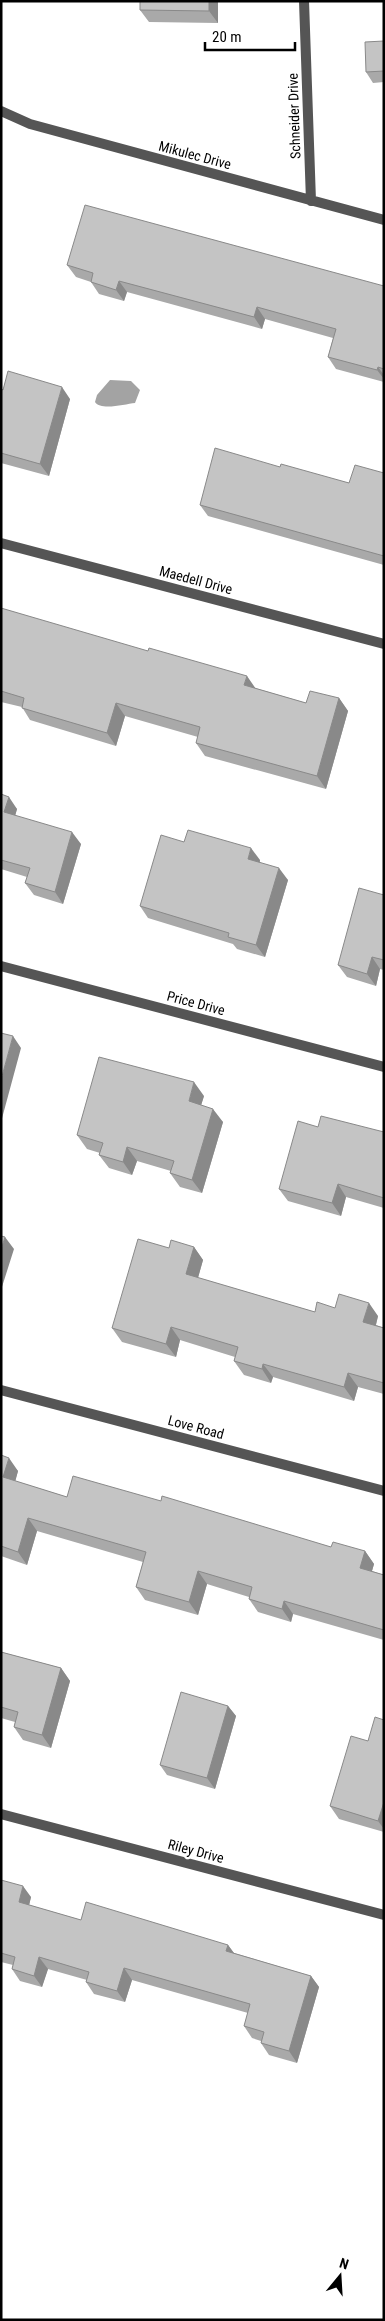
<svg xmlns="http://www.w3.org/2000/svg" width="385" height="2321" font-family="'Roboto Condensed',sans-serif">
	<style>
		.water { fill: #a3a3a3 }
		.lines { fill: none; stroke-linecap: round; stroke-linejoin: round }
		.minor { stroke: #555; stroke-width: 10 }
		.wall { fill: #a9a9a9 }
		.shaded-wall { fill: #898989 }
		.building { fill: #c4c4c4; stroke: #898989 }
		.labels { text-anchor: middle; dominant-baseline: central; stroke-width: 4.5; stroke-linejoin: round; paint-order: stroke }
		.street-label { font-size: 14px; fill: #000; stroke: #fff }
	</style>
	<rect width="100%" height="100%" fill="#fff"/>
	<!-- water -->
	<path class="water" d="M110,380L131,381L140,390L135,403C125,404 101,411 95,402L97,395Z"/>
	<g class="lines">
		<!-- minor -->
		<path class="minor" d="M304,1L311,201
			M1,111L30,124L384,220
			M1,543L384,644
			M1,966L384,1067
			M1,1390L384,1491
			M1,1814L384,1915"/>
	</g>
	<!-- wall -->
	<path class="wall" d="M140,1H218V23L149,22L140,10Z
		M384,41V82L373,83L366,72Z
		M67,265L384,286V382L336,369L328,357L333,338L265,319L262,329L127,292L124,301L99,294L91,282L76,277Z
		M1,389L70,399L49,476L1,463Z
		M280,467L349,483L384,473V565L208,516L200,505Z
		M1,608L255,688L306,703L339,698L348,711L326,789L205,756L196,743L198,737L125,716L116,746L30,720L22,707L1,702Z
		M1,794L17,809L15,815L81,844L63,904L34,895L25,883L27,877L1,869Z
		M184,842L260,860V862L288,880L265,957L237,949L233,944L148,918L140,906Z
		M384,895V970L380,969L376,986L347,977L338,965Z
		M204,1096L201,1105L223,1122L202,1193L180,1187L170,1173L171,1171L137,1161L132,1175L109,1168L99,1155L100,1153L87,1149L77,1135Z
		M318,1127L384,1132V1208L346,1197L341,1216L288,1201L279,1189Z
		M194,1247L203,1260L198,1278L315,1312L335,1308L378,1316L376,1325L384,1328V1394L358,1387L354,1401L273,1377L271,1383L244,1375L234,1361L235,1357L180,1340L176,1357L122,1342L112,1328L169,1248Z
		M1,1455L18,1471L15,1481L67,1497L161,1501L331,1547L365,1551L374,1564L372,1571L384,1575V1640L293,1614L291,1622L258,1612L249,1599V1597L207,1584L198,1615L145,1600L136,1587L143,1562L37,1531L27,1565L1,1556Z
		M1,1652L61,1668L70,1681L51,1748L23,1740L14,1727L15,1722L1,1718Z
		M228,1706L236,1716L215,1789L167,1775L160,1765Z
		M384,1720V1832L339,1819L330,1806L368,1741Z
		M1,1880L31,1897L29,1905L81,1920L228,1945L234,1953L311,1976L319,1987L297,2063L269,2055L261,2043V2041L252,2038L244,2026L248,2013L132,1980L125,2002L94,1994L86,1982L87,1980L48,1969L42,1987L20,1981L12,1969L13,1965L1,1962Z"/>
	<!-- shaded-wall -->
	<path class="shaded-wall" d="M209,1H218V23L209,11Z
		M119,281L127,292L124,301L116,290Z
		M257,307L265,319L262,329L254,317Z
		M378,367L384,375V379L377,370Z
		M62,387L70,399L49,476L40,464Z
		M247,676L256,689L244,685Z
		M339,698L348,711L326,789L317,776Z
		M116,703L125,716L116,746L107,733Z
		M9,797L17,809L13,824L4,812Z
		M72,832L81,844L63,904L55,892Z
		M251,848L260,860L257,871L248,859Z
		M279,868L288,880L265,957L256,945Z
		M372,957L380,969L376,986L367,974Z
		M13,1036L21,1048L1,1122V1080Z
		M194,1082L204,1096L198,1115L189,1101Z
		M213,1109L223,1122L202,1193L192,1180Z
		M127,1147L137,1161L132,1175L123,1162Z
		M338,1184L346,1197L341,1216L332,1203Z
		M5,1237L14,1249L1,1290V1250Z
		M194,1247L203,1260L195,1288L186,1274Z
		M369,1303L378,1316L373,1336L363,1322Z
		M171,1327L180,1340L176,1357L166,1344Z
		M263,1364L273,1377L271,1383L262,1369Z
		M348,1373L358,1387L354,1401L344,1387Z
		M9,1458L18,1471L13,1490L3,1477Z
		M28,1518L37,1531L27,1565L18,1552Z
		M365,1551L374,1564L369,1581L360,1568Z
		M198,1571L207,1584L198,1615L189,1602Z
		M284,1601L293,1614L291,1622L282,1609Z
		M61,1668L70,1681L51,1748L42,1735Z
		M228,1706L236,1716L215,1789L207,1778Z
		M383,1802H384V1829L378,1821Z
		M23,1886L31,1897L27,1914L19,1902Z
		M228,1945L236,1956L226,1951Z
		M39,1957L48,1969L42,1987L34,1976Z
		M124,1968L132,1980L125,2002L117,1991Z
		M311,1976L319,1987L297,2063L289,2051Z"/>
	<!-- building -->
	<path class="building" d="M140,1H209V11L140,10Z
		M384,41V71L366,72L365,42Z
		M85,205L384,286V369L378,367L377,370L328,357L336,329L257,307L254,317L119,281L116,290L91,282L93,273L67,265Z
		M8,371L62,387L40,464L1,453V389L3,390Z
		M215,448L280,467L281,464L349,483L355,465L384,473V556L200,505Z
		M1,608L148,651L149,648L247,676L244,685L306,703L310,691L339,698L317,776L196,743L200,727L116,703L107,733L22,708L24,698L1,691Z
		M1,794L9,797L4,812L72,832L55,892L25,883L30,868L1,860Z
		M188,830L251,848L248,859L279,868L256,945L228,937L229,933L140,906L161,835L184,842Z
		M359,888L384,895V960L372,957L367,974L338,965Z
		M1,1033L13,1036L1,1080Z
		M99,1057L194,1082L189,1101L213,1109L192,1180L170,1173L174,1161L127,1147L123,1162L99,1155L103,1143L77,1135Z
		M321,1116L384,1132V1198L338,1184L332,1203L279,1189L298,1121L318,1127Z
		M1,1236L5,1237L1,1250Z
		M138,1239L169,1248L171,1240L194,1247L186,1274L315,1312L317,1302L335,1308L339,1294L369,1303L363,1322L384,1328V1383L348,1373L344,1387L263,1364L262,1369L234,1361L238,1347L171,1327L166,1344L112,1328Z
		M1,1455L9,1458L3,1477L67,1497L73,1476L161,1501L162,1496L331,1547L333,1542L365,1551L360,1568L384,1575V1630L284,1601L282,1609L249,1599L252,1587L198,1571L189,1602L136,1587L146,1552L28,1518L18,1552L1,1546Z
		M1,1652L61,1668L42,1735L14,1727L18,1712L1,1707Z
		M181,1692L228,1706L207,1778L160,1765Z
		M375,1717L384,1720V1802L378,1821L330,1806L351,1736L368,1741Z
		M1,1880L23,1886L19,1902L81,1920L86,1902L228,1945L226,1951L311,1976L289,2051L261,2043L264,2032L244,2026L250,2004L124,1968L117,1991L86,1982L89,1972L39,1957L34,1976L12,1969L15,1957L1,1953Z"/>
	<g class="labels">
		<!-- street labels -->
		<g class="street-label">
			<text transform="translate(294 116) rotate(-92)">Schneider Drive</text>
			<text transform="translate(195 155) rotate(15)">Mikulec Drive</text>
			<text transform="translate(196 580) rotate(15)">Maedell Drive</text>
			<text transform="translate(196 1003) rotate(15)">Price Drive</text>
			<text transform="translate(196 1427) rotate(15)">Love Road</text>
			<text transform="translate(196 1851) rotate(15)">Riley Drive</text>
		</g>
	</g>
	<!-- border -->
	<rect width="385" height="2321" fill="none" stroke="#000000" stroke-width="5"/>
	<!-- north arrow -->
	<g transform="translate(340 2276) rotate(18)" stroke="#ffffff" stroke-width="4" paint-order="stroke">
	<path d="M0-4L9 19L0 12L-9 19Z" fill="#000000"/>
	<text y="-8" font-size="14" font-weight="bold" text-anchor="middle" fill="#000000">N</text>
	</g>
	<!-- scale -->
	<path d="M205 42v8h90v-8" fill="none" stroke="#000000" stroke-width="2.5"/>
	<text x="212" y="42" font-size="15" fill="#000000" stroke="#ffffff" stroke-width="4" paint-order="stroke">20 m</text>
</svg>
